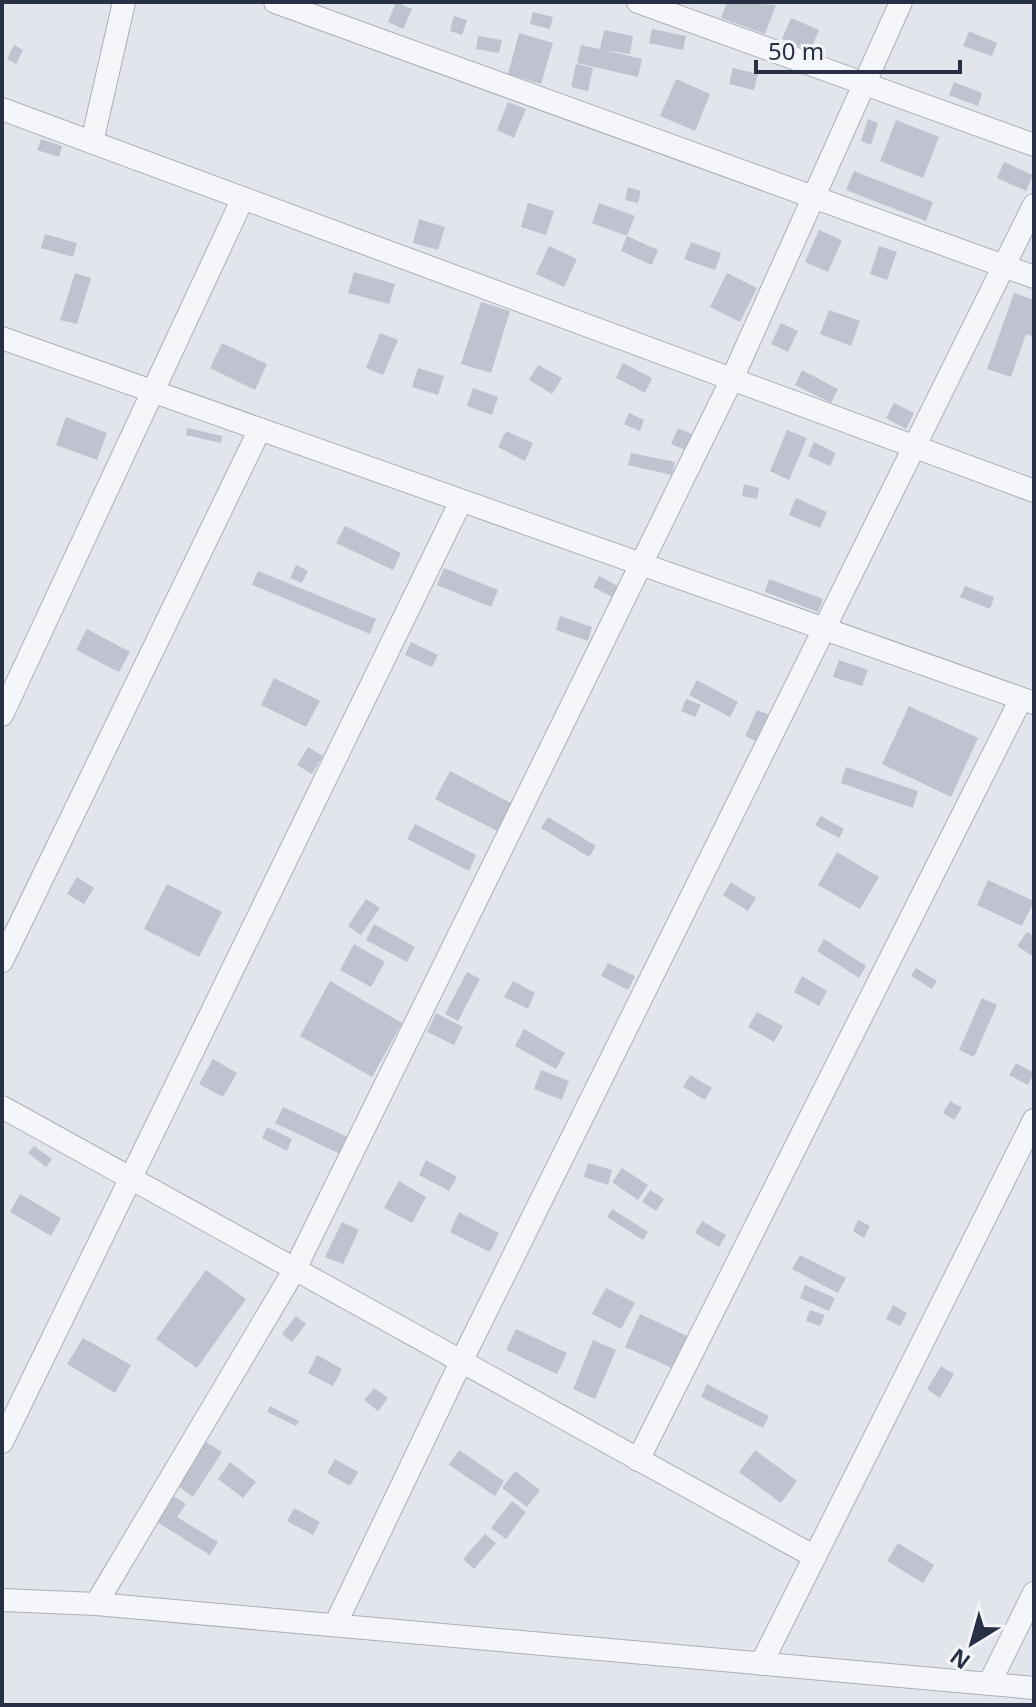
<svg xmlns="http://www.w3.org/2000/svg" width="1036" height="1707" font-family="'Noto Sans',sans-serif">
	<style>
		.building { fill: #bec3cf }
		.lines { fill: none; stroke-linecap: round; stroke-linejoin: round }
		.street-casing { stroke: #aaafb9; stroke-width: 24 }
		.street { stroke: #f5f6f9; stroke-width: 22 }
	</style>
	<rect width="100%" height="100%" fill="#e2e5eb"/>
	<!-- building -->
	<path class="building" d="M396,2L412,9L403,29L388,22Z
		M727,2L776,5L765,34L721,18Z
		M533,12L553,17L550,29L530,24Z
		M454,16L467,20L462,35L450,31Z
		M791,18L819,30L810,51L782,39Z
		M652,29L686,36L683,50L649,43Z
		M604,30L633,36L630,54L604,50L642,59L638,77L577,63L581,45L600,49Z
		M969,31L997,43L992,56L963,46Z
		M519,33L553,43L541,84L508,74Z
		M478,36L502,40L499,53L476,49Z
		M14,45L23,50L16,64L7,59Z
		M576,64L593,68L588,91L571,87Z
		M733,68L758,74L754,90L729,84Z
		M676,79L710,94L695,131L660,116Z
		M954,82L982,93L978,106L949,95Z
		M508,102L526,109L514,138L497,130Z
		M868,119L878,123L871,145L861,141Z
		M896,120L939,137L923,178L880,161Z
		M41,139L62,146L59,157L37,150Z
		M1004,162L1033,175L1026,191L997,178Z
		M854,171L933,202L926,221L846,190Z
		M628,187L641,191L638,203L625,200Z
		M528,203L554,211L546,235L521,227Z
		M599,203L635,216L627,236L592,223Z
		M419,219L445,227L438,250L413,243Z
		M819,230L842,240L828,272L805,262Z
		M45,234L77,243L73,257L41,248Z
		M627,236L658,250L652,265L621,251Z
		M691,242L721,253L715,270L684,259Z
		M549,246L577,259L564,287L536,274Z
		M879,246L897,252L887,280L870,274Z
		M354,272L395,284L389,304L348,293Z
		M75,273L91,278L77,324L60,320Z
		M727,273L757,288L740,322L710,307Z
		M1014,293L1034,300V337L1026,334L1011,377L987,369Z
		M481,302L510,311L491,373L461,364Z
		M829,310L860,321L851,346L820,334Z
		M781,323L798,331L788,352L771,344Z
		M380,333L398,340L383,375L366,368Z
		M222,343L267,364L255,390L210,368Z
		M623,363L652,378L645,393L616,378Z
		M538,365L562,378L552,394L529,380Z
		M418,368L444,376L438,395L412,387Z
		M802,370L838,389L831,403L795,385Z
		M473,388L498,397L492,415L467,406Z
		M894,403L914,413L906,429L886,418Z
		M629,413L644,420L640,431L624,424Z
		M66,417L107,433L97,460L56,445Z
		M187,428L222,436L221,443L186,435Z
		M678,428L692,434L685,450L671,444Z
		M787,430L807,438L789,480L770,471Z
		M506,431L533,443L525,461L498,447Z
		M814,442L836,453L830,466L808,456Z
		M631,453L675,462L672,475L628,465Z
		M744,484L759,488L757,499L742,496Z
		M796,498L827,512L820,528L789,515Z
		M345,526L401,553L393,570L336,543Z
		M296,565L308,571L302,583L290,578Z
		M444,568L498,590L491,607L437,585Z
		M258,571L376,619L370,634L252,585Z
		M599,576L623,589L618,600L593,587Z
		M769,579L823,599L818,612L765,592Z
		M965,586L994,597L990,609L960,597Z
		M560,616L592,627L588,641L556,630Z
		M87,629L130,652L119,672L76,650Z
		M411,642L438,655L432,667L405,655Z
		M839,660L868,670L862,686L833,677Z
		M274,678L320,701L306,727L261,705Z
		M697,680L738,702L730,717L689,695Z
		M686,699L701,705L695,717L681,711Z
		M909,706L978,738L951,797L882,764Z
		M757,710L770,715L758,742L745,736Z
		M308,747L323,756L312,774L297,765Z
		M846,767L918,791L913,808L841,783Z
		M450,771L513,804L499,832L435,799Z
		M821,816L844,829L839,838L815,825Z
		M548,817L596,846L589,857L541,828Z
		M415,824L476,855L469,871L407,839Z
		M837,852L879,877L860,909L818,885Z
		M77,877L94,888L84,904L67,894Z
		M988,880L1034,901L1022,926L977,905Z
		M731,882L756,898L748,911L723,895Z
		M167,884L222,912L199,957L144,929Z
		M366,899L380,908L361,935L348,926Z
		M374,924L415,947L407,962L366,940Z
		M1027,932L1034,936V957L1017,946Z
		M824,939L866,966L859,978L817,951Z
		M354,944L385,962L371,987L340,970Z
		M608,963L635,976L628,990L601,976Z
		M916,968L937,981L932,989L911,976Z
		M467,972L480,979L458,1021L445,1014Z
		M802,976L827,991L819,1006L794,992Z
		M330,981L402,1023L372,1077L300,1036Z
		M513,981L535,993L528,1009L504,997Z
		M982,998L997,1005L974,1057L959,1050Z
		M757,1012L783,1026L774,1042L748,1027Z
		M436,1013L463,1027L454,1045L427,1032Z
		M524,1029L565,1053L556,1069L515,1046Z
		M213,1059L237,1073L223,1097L199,1084Z
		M1016,1063L1034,1073L1028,1085L1009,1075Z
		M541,1070L569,1081L562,1100L534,1089Z
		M690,1075L712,1088L705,1100L683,1087Z
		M950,1101L962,1108L954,1120L943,1113Z
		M283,1107L350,1138L342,1155L275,1123Z
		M267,1127L292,1139L287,1151L262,1138Z
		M34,1146L52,1159L46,1167L28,1153Z
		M426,1160L457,1177L449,1191L419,1175Z
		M588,1163L612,1170L608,1185L584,1177Z
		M622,1168L648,1185L638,1200L612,1182Z
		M399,1181L426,1197L412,1223L384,1208Z
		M650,1190L664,1199L656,1211L642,1202Z
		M20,1194L61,1218L51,1236L10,1212Z
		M612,1209L648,1232L643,1240L607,1217Z
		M459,1212L499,1233L490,1252L450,1232Z
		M858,1220L870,1226L864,1238L853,1231Z
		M702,1221L726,1235L719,1247L695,1233Z
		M342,1222L359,1230L343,1264L325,1257Z
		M800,1255L846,1278L838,1293L792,1269Z
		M206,1270L246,1299L197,1368L156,1339Z
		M805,1285L835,1298L829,1311L800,1298Z
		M606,1288L635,1303L621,1329L592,1314Z
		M893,1305L907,1313L900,1326L886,1319Z
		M810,1310L825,1315L820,1326L806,1321Z
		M640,1314L687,1336L672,1368L625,1347Z
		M296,1316L306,1324L292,1342L282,1334Z
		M516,1329L567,1353L557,1374L506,1350Z
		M83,1338L131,1365L115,1393L67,1364Z
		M593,1340L616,1350L595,1399L573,1389Z
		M317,1355L342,1369L333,1386L308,1373Z
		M941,1366L954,1374L940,1398L927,1389Z
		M707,1384L769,1416L763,1428L701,1397Z
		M374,1388L388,1398L378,1411L364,1400Z
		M270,1406L299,1421L296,1426L267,1412Z
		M206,1442L222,1452L193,1497L178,1486Z
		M459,1450L504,1481L495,1496L449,1465Z
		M755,1450L797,1481L781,1503L739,1472Z
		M335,1459L358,1472L350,1486L327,1473Z
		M230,1462L256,1482L243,1498L218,1479Z
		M515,1471L540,1490L527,1507L502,1488Z
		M173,1496L186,1504L177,1517L218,1542L210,1555L157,1522Z
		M512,1501L526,1512L506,1539L491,1528Z
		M294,1508L320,1522L313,1535L287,1521Z
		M485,1534L496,1543L474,1569L463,1559Z
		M898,1543L934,1565L923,1583L887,1561Z"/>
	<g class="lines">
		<!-- street casing -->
		<g class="street-casing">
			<path id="street" d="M275,2L1034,277
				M638,2L1034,145
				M2,109L1034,491
				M92,142L124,2
				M2,338L1034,703
				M2,715L243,198
				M2,961L260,429
				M2,1107L815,1557
				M2,1442L461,501
				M638,1460L1021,699
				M2,1600L96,1604L1034,1688
				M96,1604L295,1269L732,379L901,2
				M335,1625L461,1362L1034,205
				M761,1664L1034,1120
				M989,1684L1034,1593"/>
		</g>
		<!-- street -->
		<use href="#street" class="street"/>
	</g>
	<!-- border -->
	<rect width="1036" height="1707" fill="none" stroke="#283045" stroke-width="8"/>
	<!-- north arrow -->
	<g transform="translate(972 1643) rotate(217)" stroke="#f2f4f8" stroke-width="6" paint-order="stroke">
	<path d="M0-6L14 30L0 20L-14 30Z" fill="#283045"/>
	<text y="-12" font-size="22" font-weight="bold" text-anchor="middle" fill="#283045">N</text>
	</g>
	<!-- scale -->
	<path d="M756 60v12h204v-12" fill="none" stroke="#283045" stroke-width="4"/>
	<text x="768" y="60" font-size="24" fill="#283045" stroke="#f2f4f8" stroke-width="6" paint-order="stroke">50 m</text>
</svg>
